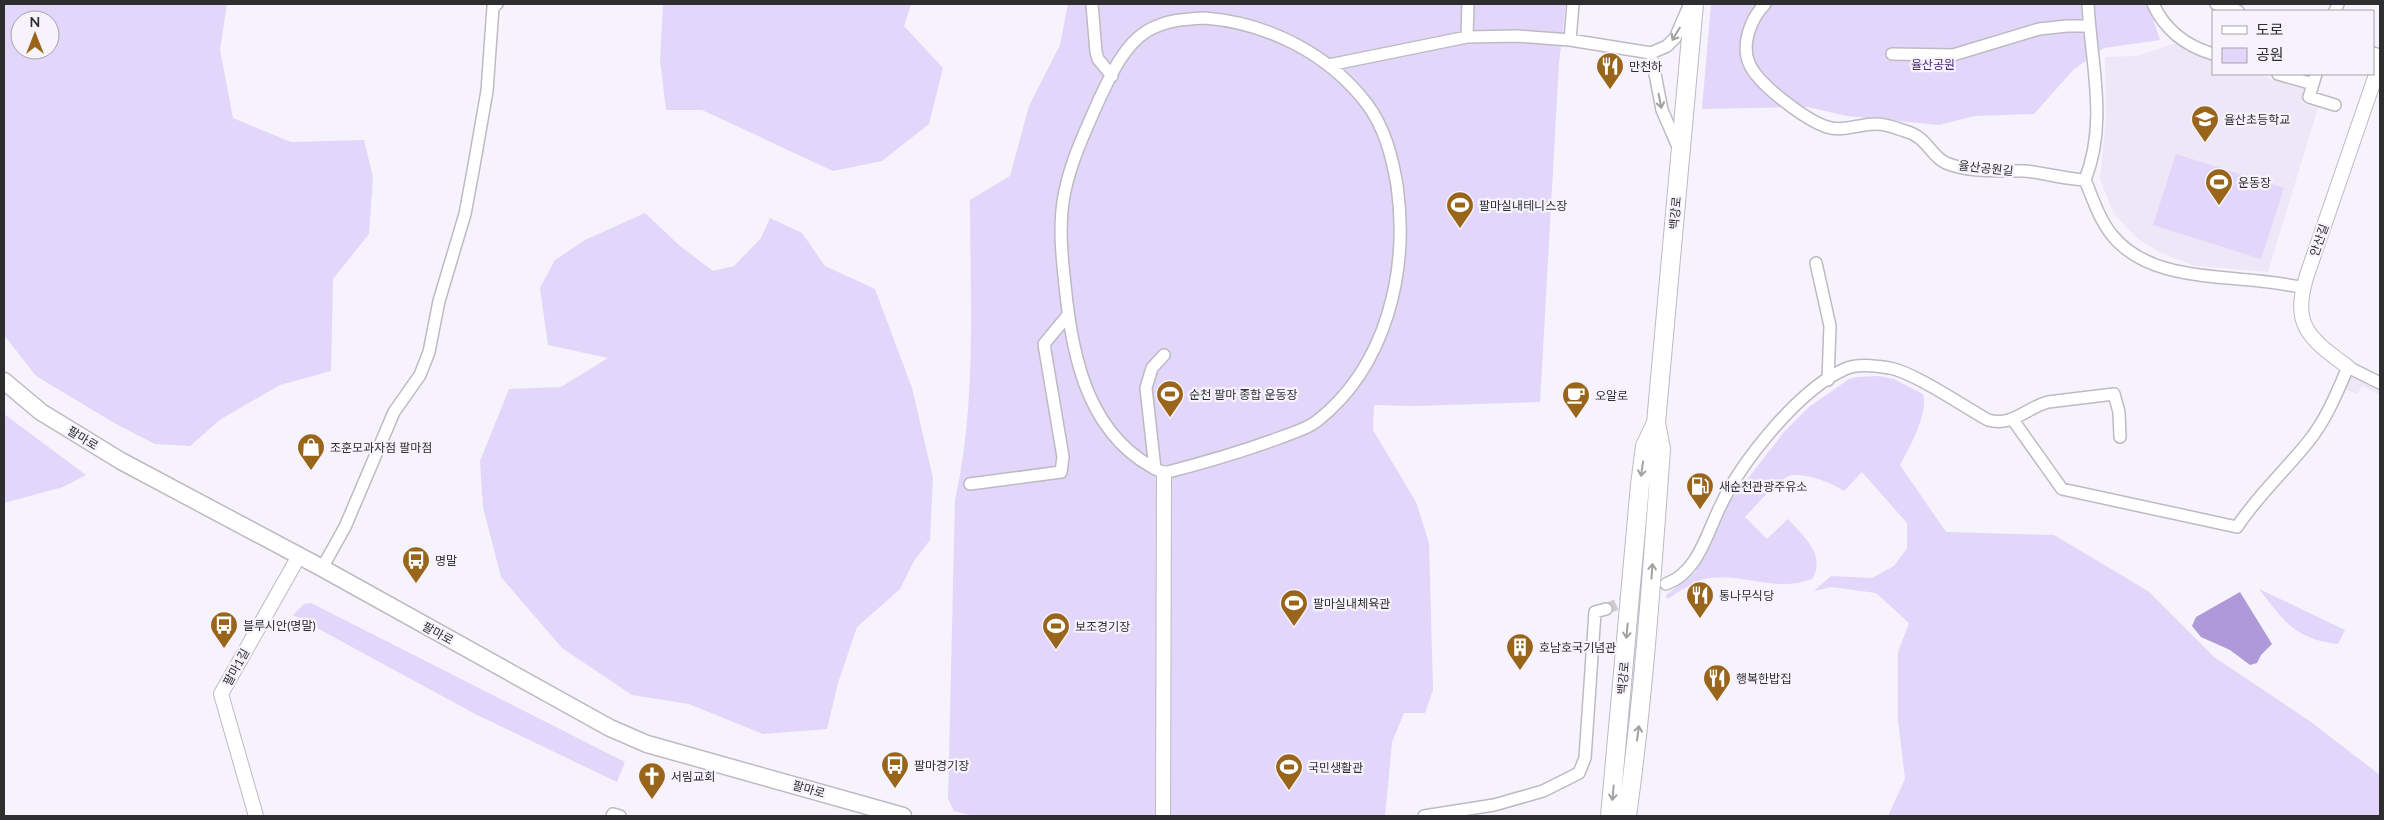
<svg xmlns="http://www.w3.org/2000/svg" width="2384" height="820" font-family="Lato,'Noto Sans KR',sans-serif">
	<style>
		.built { fill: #ede7f8 }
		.green { fill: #e2d6fa; fill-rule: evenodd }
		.water { fill: #b099d9 }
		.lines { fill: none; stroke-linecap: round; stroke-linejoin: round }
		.minor-tunnel { stroke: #cecbd3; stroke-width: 11; stroke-dasharray: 11 5.5; stroke-linecap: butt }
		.minor-casing { stroke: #bdbac3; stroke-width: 14 }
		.tertiary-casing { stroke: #bdbac3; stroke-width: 16 }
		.secondary-casing { stroke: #bdbac3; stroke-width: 19 }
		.primary-casing { stroke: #bdbac3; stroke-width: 20 }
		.minor { stroke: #fff; stroke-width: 11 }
		.tertiary { stroke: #fff; stroke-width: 14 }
		.secondary { stroke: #fff; stroke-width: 16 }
		.primary { stroke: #fff; stroke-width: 18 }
		.oneway { stroke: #a1a0a2 }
		.labels { text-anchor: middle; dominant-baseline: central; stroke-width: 4.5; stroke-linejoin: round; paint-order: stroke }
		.park-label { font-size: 12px; fill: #4b2a75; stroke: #f6f3fc }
		.poi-label { font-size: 12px; fill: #2e2d30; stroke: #f6f3fc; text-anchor: start }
		.street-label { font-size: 12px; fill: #2e2d30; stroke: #f6f3fc }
	</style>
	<rect width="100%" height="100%" fill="#f6f3fc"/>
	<!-- built -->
	<path class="built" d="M2176,43L2186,51L2213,60V74H2257L2304,89L2303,103L2318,108L2268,272L2195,266L2163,254L2138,239L2114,214L2100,179L2106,119L2105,57L2137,56Z
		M2350,372L2380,386V395L2362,386L2357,394L2343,389Z"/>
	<!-- green -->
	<path class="green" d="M4,4H227L220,50L233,118L291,142L364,140L373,177L369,234L333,279L331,371L280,385L221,419L190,446L155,444L116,424L36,376L4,335ZM20,20H50V50H20Z
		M663,4H911L904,26L943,68L929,124L882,161L833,171L702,110H666L660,60Z
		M1068,4H1566L1559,63L1540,402L1414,406L1374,405L1373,430L1416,502L1429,543L1433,690L1425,713H1404L1392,742L1385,816H973L954,811L948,799L955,500C977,402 970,299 970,200L1010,176L1029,106L1060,45Z
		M1711,4H2148L2160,40L2104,48L2074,69L2034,114L1974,116L1939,125L1847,116L1808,107L1702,109Z
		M2176,154L2284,188L2261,259L2153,225Z
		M645,213L680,246L713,271L734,266L761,238L770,218L802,233L825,266L875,289L912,388L933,478L930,540L914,561L900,589L857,627L838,683L827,729L763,734L689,704L632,695L562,648L501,577L483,507L480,461L509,389L561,387L608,358L548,345L540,288L555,260L585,240Z
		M1879,376L1894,379L1923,394C1929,412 1909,449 1900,465L1946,532L2054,535L2148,591L2214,657L2311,722L2380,775V816H1888L1905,779L1898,720V652L1909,623L1876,593L1831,587L1814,591L1831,576L1872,578L1894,566L1907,548V523L1862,472L1844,491C1831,482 1808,474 1792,475C1780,477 1755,507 1745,517L1767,539L1788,519C1803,536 1827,555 1812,579C1775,593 1746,573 1709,578C1695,580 1679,592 1667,599L1666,595L1695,573L1728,504L1784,432L1809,407L1849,379L1857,377Z
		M4,414L86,475L63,487L4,503Z
		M2259,589L2345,630L2338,644C2294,639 2284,621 2259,589Z
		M311,603L625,762L617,782L477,715L293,615L304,604Z"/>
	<!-- water -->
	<path class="water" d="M2240,592L2272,644L2261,655L2257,663L2250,665L2230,650L2201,637L2192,626L2196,617Z"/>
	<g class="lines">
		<!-- minor-tunnel -->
		<path class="minor-tunnel" d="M1606,609L1655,588"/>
		<!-- minor casing -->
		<g class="minor-casing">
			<path id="minor" d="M1092,4L1096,52L1098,59L1112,76
				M1573,4L1570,40L1651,53L1667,46L1675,38L1689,6
				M1765,4C1751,18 1741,44 1749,63C1757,84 1806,120 1827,127C1843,132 1859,124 1876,124C1886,124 1896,128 1905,131C1928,137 1930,156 1946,163C1970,173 1999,170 2025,171C2045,173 2065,179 2085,180
				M2088,4C2091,64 2108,122 2085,180C2093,199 2099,219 2112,235C2154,288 2244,272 2303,288
				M2153,4C2165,30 2186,46 2213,54
				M2216,4L2238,11
				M2335,11L2338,4
				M1205,18C1268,23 1329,54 1367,104C1385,128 1392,157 1397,185C1409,270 1387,366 1317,421C1307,429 1292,433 1279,438C1241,452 1203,463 1164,473C1089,440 1072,359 1065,285C1062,258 1059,229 1063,202C1068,167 1084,134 1098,102C1110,77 1123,46 1147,31C1166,20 1184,19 1205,18Z
				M1467,37L1517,36L1570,40
				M1651,53L1662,110L1679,149
				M2373,53L2380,55
				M1892,54L1953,55L2039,29L2067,26H2089
				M1329,65L1467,37L1468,4
				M2278,74L2313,84L2316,74
				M2313,84L2309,97L2335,105
				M1816,263L1830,326L1828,380
				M2013,420L2062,489L2237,527C2257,496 2285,471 2308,442C2326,420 2337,393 2348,367L2380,383
				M1155,469L1146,388L1152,368L1164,355
				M970,484L1061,472L1063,457L1044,344L1068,315
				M322,568L345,527L394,412L420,375L429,352L439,301L465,214L473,171L487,91L493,7L497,4
				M1666,584C1697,573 1706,536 1719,509C1740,463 1798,390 1845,369C1858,363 1876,366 1890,368C1915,373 1963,406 1988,420C2012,427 2026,408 2048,402L2114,394L2119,412L2120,437
				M612,816L613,814L620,816
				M1424,816L1494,805L1543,791L1579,773L1585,758L1595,612L1606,609"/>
		</g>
		<!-- tertiary casing -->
		<g class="tertiary-casing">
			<path id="tertiary" d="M2348,367C2309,338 2291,326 2307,275L2380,63
				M256,816L221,694L299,556
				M1163,816L1164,473"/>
		</g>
		<!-- secondary casing -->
		<g class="secondary-casing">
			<path id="secondary" d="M4,381L41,412L121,461L322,568L610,728L647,744L903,816"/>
		</g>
		<!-- primary casing -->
		<g class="primary-casing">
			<path id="primary" d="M1610,816L1640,485L1645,446L1656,423
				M1627,816C1644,694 1652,572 1661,449L1656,423L1694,4"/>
		</g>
		<!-- minor -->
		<use href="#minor" class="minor"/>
		<!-- tertiary -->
		<use href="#tertiary" class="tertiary"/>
		<!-- secondary -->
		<use href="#secondary" class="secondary"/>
		<!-- primary -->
		<use href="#primary" class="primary"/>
	</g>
	<!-- one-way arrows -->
	<defs><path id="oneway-shaft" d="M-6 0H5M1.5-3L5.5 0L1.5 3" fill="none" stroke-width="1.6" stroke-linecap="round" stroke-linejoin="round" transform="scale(1.25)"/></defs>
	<g class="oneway">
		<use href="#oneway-shaft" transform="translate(1676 34) rotate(121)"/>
		<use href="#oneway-shaft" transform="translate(1660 101) rotate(79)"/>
		<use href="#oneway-shaft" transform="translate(1642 469) rotate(98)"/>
		<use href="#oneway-shaft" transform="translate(1652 571) rotate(-86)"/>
		<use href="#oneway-shaft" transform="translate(1627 631) rotate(95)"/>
		<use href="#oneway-shaft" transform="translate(1638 733) rotate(-82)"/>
		<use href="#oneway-shaft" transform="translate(1613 793) rotate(95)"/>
	</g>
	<!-- icons -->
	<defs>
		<g id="restaurant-pin" transform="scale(1.4375)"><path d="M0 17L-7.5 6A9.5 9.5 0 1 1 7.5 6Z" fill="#99651b" stroke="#f6f3fc"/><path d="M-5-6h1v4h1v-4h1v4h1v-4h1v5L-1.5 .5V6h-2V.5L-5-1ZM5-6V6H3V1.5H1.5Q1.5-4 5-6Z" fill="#fff"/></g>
		<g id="school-pin" transform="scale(1.4375)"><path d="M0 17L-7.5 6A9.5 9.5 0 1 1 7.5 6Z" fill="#99651b" stroke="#f6f3fc"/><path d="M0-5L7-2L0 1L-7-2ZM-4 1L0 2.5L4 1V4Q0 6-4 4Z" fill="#fff"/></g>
		<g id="stadium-pin" transform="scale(1.4375)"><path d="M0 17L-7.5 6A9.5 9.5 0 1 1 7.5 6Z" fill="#99651b" stroke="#f6f3fc"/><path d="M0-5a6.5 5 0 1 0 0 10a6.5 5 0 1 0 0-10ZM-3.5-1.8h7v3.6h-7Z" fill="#fff"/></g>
		<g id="cafe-pin" transform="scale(1.4375)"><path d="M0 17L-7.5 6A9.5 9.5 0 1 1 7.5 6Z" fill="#99651b" stroke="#f6f3fc"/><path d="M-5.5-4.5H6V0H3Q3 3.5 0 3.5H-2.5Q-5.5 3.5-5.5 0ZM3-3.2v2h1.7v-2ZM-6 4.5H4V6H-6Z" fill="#fff"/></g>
		<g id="shop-pin" transform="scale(1.4375)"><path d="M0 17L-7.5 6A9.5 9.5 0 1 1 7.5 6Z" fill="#99651b" stroke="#f6f3fc"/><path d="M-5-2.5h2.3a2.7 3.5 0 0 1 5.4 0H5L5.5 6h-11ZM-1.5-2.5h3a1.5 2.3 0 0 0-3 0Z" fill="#fff"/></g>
		<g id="fuel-pin" transform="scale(1.4375)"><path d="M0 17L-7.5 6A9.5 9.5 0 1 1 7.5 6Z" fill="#99651b" stroke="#f6f3fc"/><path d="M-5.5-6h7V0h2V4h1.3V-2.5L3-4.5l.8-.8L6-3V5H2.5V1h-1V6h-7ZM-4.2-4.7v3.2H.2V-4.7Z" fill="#fff"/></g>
		<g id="bus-pin" transform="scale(1.4375)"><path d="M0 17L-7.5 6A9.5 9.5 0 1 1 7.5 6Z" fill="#99651b" stroke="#f6f3fc"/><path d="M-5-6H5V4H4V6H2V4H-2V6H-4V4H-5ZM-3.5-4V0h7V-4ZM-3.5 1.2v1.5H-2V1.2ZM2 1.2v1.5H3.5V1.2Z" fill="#fff"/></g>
		<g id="building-pin" transform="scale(1.4375)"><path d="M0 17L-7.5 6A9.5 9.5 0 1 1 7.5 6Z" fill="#99651b" stroke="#f6f3fc"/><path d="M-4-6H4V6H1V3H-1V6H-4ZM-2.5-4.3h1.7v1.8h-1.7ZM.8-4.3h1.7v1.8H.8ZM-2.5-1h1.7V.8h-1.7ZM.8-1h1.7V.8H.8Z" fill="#fff"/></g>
		<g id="church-pin" transform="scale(1.4375)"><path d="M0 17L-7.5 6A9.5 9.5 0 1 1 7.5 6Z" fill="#99651b" stroke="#f6f3fc"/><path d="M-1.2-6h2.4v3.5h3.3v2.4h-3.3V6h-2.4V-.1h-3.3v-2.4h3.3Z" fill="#fff"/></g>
	</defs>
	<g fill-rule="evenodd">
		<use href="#restaurant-pin" x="1610" y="66"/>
		<use href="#school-pin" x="2205" y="119"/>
		<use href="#stadium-pin" x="2219" y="182"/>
		<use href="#stadium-pin" x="1460" y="205"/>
		<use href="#stadium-pin" x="1170" y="394"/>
		<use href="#cafe-pin" x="1576" y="395"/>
		<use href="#shop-pin" x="311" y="447"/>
		<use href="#fuel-pin" x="1700" y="486"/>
		<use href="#bus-pin" x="416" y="560"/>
		<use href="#restaurant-pin" x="1700" y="595"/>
		<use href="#stadium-pin" x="1294" y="603"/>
		<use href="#bus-pin" x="224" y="625"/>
		<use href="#stadium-pin" x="1056" y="626"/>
		<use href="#building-pin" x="1520" y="647"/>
		<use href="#restaurant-pin" x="1717" y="678"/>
		<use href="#bus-pin" x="895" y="765"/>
		<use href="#stadium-pin" x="1289" y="767"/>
		<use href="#church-pin" x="652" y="776"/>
	</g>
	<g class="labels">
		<!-- park labels -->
		<g class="park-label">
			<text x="1933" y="64">율산공원</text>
		</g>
		<!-- poi labels -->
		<g class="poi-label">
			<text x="1629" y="66">만천하</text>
			<text x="2224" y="119">율산초등학교</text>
			<text x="2238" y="182">운동장</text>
			<text x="1479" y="205">팔마실내테니스장</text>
			<text x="1189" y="394">순천 팔마 종합 운동장</text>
			<text x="1595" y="395">오알로</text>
			<text x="330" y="447">조훈모과자점 팔마점</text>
			<text x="1719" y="486">새순천관광주유소</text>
			<text x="435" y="560">명말</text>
			<text x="1719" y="595">통나무식당</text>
			<text x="1313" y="603">팔마실내체육관</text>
			<text x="243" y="625">블루시안(명말)</text>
			<text x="1075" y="626">보조경기장</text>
			<text x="1539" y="647">호남호국기념관</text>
			<text x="1736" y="678">행복한밥집</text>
			<text x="914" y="765">팔마경기장</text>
			<text x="1308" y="767">국민생활관</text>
			<text x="671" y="776">서림교회</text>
		</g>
		<!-- street labels -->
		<g class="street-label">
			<text transform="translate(1986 168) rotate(6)">율산공원길</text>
			<text transform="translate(1675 213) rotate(-85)">백강로</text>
			<text transform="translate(2319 240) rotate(-71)">안산길</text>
			<text transform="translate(83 438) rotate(31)">팔마로</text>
			<text transform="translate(438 633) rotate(29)">팔마로</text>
			<text transform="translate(236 667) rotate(-61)">팔마1길</text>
			<text transform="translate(1623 678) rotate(-85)">백강로</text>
			<text transform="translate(809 789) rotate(16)">팔마로</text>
		</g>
	</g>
	<!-- border -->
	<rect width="2384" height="820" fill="none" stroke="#2e2d30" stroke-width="10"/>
	<!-- legend -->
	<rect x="2212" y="10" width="162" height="65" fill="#f6f3fc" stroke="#a6a4aa"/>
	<rect x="2222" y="26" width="25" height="8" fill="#ffffff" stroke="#a6a4aa"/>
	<text x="2256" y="35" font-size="15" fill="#2e2d30">도로</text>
	<rect x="2222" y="48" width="25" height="15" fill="#e2d6fa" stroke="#a6a4aa"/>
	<text x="2256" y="60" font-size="15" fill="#2e2d30">공원</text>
	<!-- north arrow -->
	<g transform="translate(35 35)"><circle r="24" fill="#f6f3fc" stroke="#a6a4aa"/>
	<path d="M0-4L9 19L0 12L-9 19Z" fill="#99651b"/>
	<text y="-8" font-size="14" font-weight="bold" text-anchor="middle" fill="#2e2d30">N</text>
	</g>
</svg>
